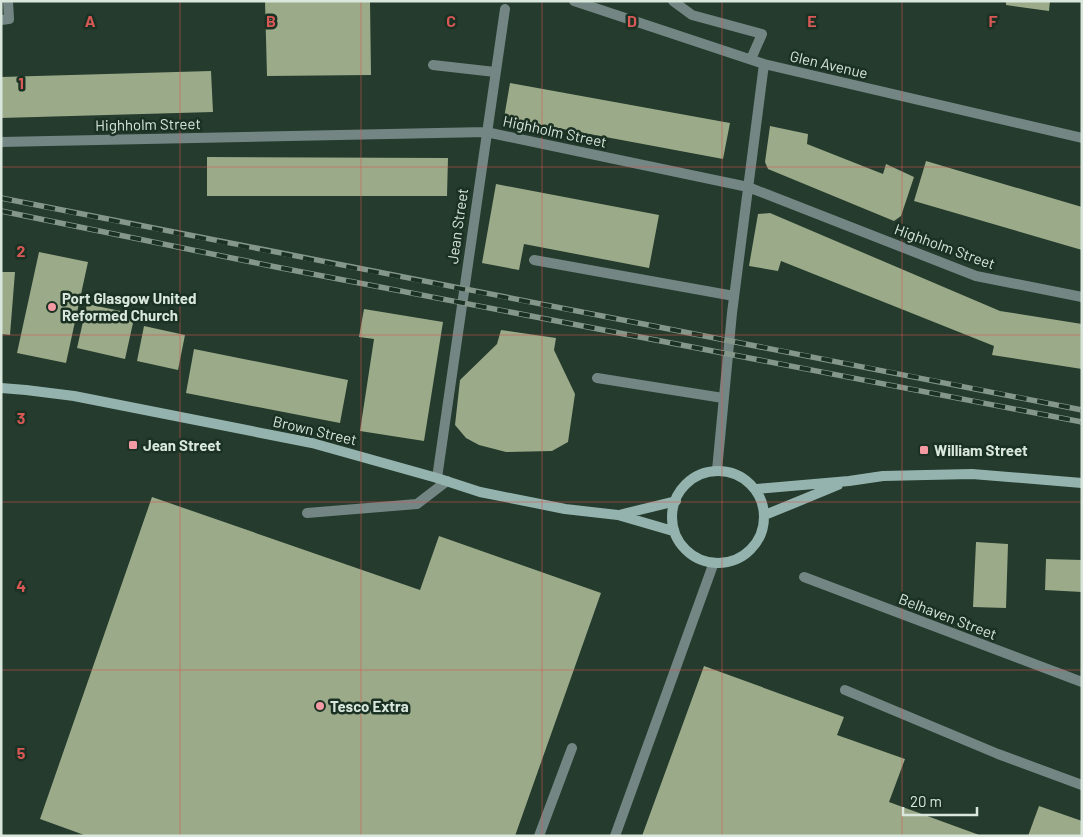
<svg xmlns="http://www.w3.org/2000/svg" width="1083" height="837" font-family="Barlow,sans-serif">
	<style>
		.building { fill: #9baa88 }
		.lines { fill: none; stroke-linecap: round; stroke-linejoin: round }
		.lane { stroke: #738683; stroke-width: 10 }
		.street { stroke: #738683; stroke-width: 10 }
		.secondary { stroke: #95b3ae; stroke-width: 10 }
		.rail-casing { stroke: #85978b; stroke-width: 5.5 }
		.rail { stroke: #1a3123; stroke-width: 4; stroke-dasharray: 11; stroke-linecap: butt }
		.grid { fill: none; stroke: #d75855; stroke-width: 1; stroke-opacity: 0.55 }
		.poi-dot { fill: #f49aa3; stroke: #1a3123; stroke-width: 2 }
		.labels { text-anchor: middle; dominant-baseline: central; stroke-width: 5; stroke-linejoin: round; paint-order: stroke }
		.street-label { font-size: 15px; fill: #d9e7dd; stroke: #1a3123 }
		.poi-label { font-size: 15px; font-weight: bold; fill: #d9e7dd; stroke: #1a3123; text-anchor: start }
		.grid-label { font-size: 16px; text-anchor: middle; font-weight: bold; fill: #d75855; stroke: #1a3123; stroke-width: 5; stroke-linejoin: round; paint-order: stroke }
	</style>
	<rect width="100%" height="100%" fill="#243b2d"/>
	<!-- building -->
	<path class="building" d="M265,1H370L371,75L267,76Z
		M1006,1H1050L1049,11L1006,5Z
		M211,71L213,112L1,118V77Z
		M510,83L730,123L723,159L504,118Z
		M770,126L808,134L807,144L883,174L886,164L914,177L901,216L894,221L768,169L765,162Z
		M207,157L448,158L447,196H207Z
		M926,161L1082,207V250L914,201Z
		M496,184L659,215L649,268L524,244L519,270L482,263Z
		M770,213L1000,311L1082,324V369L992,355L994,346L781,261L778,271L749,266L758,214Z
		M39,252L88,262L66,363L17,353Z
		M1,272H15L10,335L1,334Z
		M87,304L135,314L125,359L77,348Z
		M364,309L443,322L424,441L360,431L374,339L359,337Z
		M144,326L185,335L178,370L137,361Z
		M501,330L556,338L554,350L575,394L568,442L552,451L506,452L479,445L466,438L455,425L460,380L497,344Z
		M194,349L348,380L340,423L186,393Z
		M152,497L420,590L439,536L601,593L515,836H87L40,819Z
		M976,542L1008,544L1006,608L973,607Z
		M1046,559L1082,560V592L1045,590Z
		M704,666L844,717L837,735L905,759L889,802L982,836H642Z
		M1039,806L1082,821V836H1028Z"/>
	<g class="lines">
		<!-- lane -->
		<path class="lane" d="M673,1L692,15L762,34L751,59
			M1,20L9,19L8,1
			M433,65L495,72
			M534,260L734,296
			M597,378L723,398
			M307,513L417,504L447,481
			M845,690L998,754L1082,785
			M539,836L572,748"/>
		<!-- street -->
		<path class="street" d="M574,1L764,64L1082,138
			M1,142L486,132L748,187L976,276L1082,297
			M717,470L732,313L764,64
			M437,478L505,9
			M804,577L1082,682
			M615,836L713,565"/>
		<!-- secondary -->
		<path class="secondary" d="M1,388L26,390L74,396L312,443L437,478L480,492L565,509L618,515L673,531
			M672 517a46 46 0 1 1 92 0a46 46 0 1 1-92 0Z
			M757,489L849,481L883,476L926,475L972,474L1082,483
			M619,515L676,501
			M765,515L838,485"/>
		<!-- rail casing -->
		<g class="rail-casing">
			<path id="rail" d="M1,198C361,271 722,338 1082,410
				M1,211L276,267L1082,422"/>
		</g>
		<!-- rail -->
		<use href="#rail" class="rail"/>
	</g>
	<!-- grid -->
	<path class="grid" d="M180,1V836M361,1V836M542,1V836M722,1V836M902,1V836M1,167H1082M1,335H1082M1,502H1082M1,670H1082"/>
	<!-- markers -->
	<g class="poi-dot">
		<circle cx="52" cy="307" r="5"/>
		<rect x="128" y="440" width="10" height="10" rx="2.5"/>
		<rect x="919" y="445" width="10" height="10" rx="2.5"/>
		<circle cx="320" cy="706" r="5"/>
	</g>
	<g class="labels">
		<!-- street labels -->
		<g class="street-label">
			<text transform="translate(829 64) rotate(13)">Glen Avenue</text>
			<text transform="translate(148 124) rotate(-1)">Highholm Street</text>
			<text transform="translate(555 131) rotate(12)">Highholm Street</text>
			<text transform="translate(457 226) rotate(-82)">Jean Street</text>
			<text transform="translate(945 246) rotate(20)">Highholm Street</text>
			<text transform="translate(315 430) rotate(13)">Brown Street</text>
			<text transform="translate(948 616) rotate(21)">Belhaven Street</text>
		</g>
		<!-- poi labels -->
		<g class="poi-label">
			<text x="62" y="298">Port Glasgow United<tspan x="62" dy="17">Reformed Church</tspan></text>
			<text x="143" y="445">Jean Street</text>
			<text x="934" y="450">William Street</text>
			<text x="330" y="706">Tesco Extra</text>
		</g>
	</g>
	<g class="grid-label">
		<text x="90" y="27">A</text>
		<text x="271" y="27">B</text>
		<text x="451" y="27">C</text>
		<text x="632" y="27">D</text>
		<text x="812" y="27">E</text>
		<text x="993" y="27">F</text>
		<text x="21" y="89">1</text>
		<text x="21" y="257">2</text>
		<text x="21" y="424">3</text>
		<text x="21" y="592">4</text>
		<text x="21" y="759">5</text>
	</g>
	<!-- border -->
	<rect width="1083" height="837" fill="none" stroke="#d9e7dd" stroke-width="5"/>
	<!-- scale -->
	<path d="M903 807v8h74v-8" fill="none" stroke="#d9e7dd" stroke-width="2.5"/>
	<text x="910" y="807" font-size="15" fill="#d9e7dd" stroke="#1a3123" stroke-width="4" paint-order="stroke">20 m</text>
</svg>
